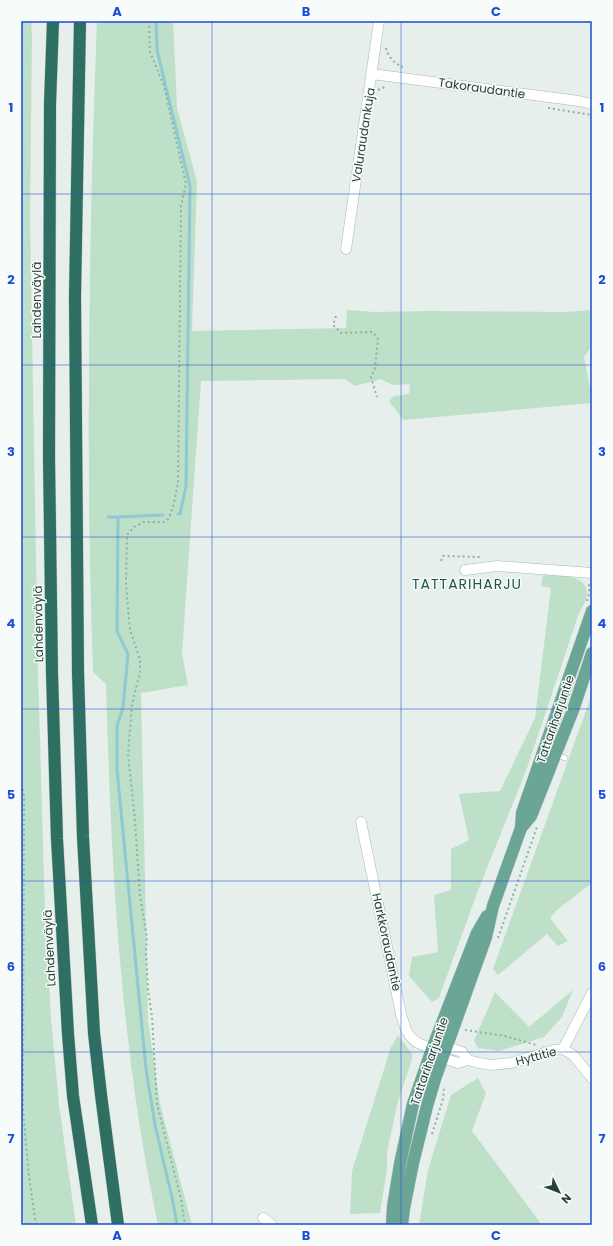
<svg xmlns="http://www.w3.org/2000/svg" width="613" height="1246" font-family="Poppins,sans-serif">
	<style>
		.green { fill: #bfe0c8 }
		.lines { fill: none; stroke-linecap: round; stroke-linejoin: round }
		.stream { stroke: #8ec9d4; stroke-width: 3 }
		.lane-casing { stroke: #a8b8b2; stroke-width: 6 }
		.street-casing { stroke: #a8b8b2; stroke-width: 11 }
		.primary-casing { stroke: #c2cac8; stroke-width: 13 }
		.highway-casing { stroke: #c2cac8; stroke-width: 13 }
		.path { stroke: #86b3a5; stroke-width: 2; stroke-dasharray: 2 3; stroke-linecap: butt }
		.lane { stroke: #fff; stroke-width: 5 }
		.street { stroke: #fff; stroke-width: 10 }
		.primary { stroke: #6aa596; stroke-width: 12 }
		.highway { stroke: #2f6f62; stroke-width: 12 }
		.grid { fill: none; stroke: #1d4ed8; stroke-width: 1; stroke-opacity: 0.55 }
		.labels { text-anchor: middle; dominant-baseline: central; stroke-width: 3; stroke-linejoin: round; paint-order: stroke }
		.street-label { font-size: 12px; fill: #24423a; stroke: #f7fbf9 }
		.quarter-label { font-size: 14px; letter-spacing: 1px; fill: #1f5548; stroke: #f7fbf9 }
		.neatline { fill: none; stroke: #1d4ed8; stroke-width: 1.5 }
		.grid-label { font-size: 13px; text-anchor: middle; font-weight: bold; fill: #1d4ed8 }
	</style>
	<rect width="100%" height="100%" fill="#e6efeb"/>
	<!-- green -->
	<path class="green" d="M21,21H31L32,35L30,216L38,673L45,912L51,1019L59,1105L76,1225H24L21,1204Z
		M97,21H173L177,108L197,182L192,331L346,328L347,310L375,312L429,311L567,312L592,310V346L584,357L590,388L592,389V403L403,420L389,401L394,396L409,394L410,384L393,385L381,379L355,386L345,379L201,381L182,653L188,685L141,693L148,1020L160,1104L192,1225H158C120,1047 111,865 106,684L93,672C91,608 89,543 89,479C88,326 91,174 97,21Z
		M543,575C557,576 585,573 587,592C588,599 582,608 579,613L526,771L477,893L439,998L432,1002L409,976L412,957L438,952L434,895L451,890V849L469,840L459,794L500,791L535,718L551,588L541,586Z
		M592,694V883L557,910L550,918L568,941L558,946L547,934L498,975L493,969Z
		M573,990L562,1017L544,1037L499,1051L478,1048L474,1041L495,992L529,1027Z
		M398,1035L412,1054V1059L397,1105L387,1152V1169L380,1213L350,1214L352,1171L391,1047Z
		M478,1078L486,1093L472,1131L542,1225H419L428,1170L451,1095Z"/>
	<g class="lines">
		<!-- stream -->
		<path class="stream" d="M156,21L157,50L190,186L186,486L180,514H178
			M163,515L118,517L117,631L128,654L123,707L117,726V770L146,1069L155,1125L173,1202L177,1225
			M108,517H118"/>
		<!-- lane casing -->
		<g class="lane-casing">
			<path id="lane" d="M544,750L565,758"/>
		</g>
		<!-- street casing -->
		<g class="street-casing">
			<path id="street" d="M372,74L579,101L592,104
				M346,249L379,21
				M465,570L497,566L592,573
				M361,822L401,1014L406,1030L410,1036L416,1042L432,1049L443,1058L458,1063L468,1060
				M440,1048L447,1047L462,1052L468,1060L479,1063L491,1065L511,1063L554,1050L563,1049L573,1055L592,1078
				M563,1049L592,993
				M263,1218L272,1225"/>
		</g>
		<!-- primary casing -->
		<g class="primary-casing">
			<path id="primary" d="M521,828L531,816L573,710L592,653
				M392,1225L393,1207L400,1164L413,1104L432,1049L477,933L487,916
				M402,1225L404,1208L413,1163L427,1106L435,1079L486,937L493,906L521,828L522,813L592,611"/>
		</g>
		<!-- highway casing -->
		<g class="highway-casing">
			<path id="highway" d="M53,21L50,104L49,458L52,673L57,839L68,1034L73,1096L92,1225
				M80,21L75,296L78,672L83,837L94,1033L101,1095L118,1225"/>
		</g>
		<!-- path -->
		<path class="path" d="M149,21L150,52L164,86L186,184L181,206L178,484L173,507L169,518L165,522H144L134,527L127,535L126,584L130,630L140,659V672L132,704L128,754L135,821L140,895L147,938L146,952L148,989L152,1017L157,1104L181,1199L185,1225
			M386,48C388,57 395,64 403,67
			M378,90L387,86
			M548,108L592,115
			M336,316L333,325L341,333L373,332L378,339L375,368L371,377L377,397
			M441,561L443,556L481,557
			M587,601L589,594V585L590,582
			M21,779L24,798L23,1111L29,1177L36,1225
			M498,938L537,827
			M465,1030L505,1036L536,1045
			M432,1134L443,1099L444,1089"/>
		<!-- lane -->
		<use href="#lane" class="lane"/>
		<!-- street -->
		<use href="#street" class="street"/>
		<!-- primary -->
		<use href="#primary" class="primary"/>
		<!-- highway -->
		<use href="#highway" class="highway"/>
	</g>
	<!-- grid -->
	<path class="grid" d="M212,21V1225M401,21V1225M21,194H592M21,365H592M21,537H592M21,709H592M21,881H592M21,1052H592"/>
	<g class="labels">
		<!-- street labels -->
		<g class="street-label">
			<text transform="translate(482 88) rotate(8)">Takoraudantie</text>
			<text transform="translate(363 135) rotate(-81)">Valuraudankuja</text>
			<text transform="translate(36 300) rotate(-90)">Lahdenväylä</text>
			<text transform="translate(38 624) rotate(-91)">Lahdenväylä</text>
			<text transform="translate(555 719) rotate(-71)">Tattariharjuntie</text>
			<text transform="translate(387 942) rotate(78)">Harkkoraudantie</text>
			<text transform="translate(49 948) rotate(-93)">Lahdenväylä</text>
			<text transform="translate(536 1056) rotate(-15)">Hyttitie</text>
			<text transform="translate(429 1061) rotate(-71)">Tattariharjuntie</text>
		</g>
		<!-- quarter labels -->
		<g class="quarter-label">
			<text x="467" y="584">TATTARIHARJU</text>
		</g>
	</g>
	<!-- border -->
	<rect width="613" height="1246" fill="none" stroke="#f7fbf9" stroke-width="44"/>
	<!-- north arrow -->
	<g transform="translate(559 1192) rotate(133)" stroke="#f7fbf9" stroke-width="3" paint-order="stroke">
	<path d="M0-3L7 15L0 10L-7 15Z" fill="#24423a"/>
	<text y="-6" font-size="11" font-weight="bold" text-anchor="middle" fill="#24423a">N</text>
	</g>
	<rect x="22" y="22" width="569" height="1202" class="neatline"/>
	<g class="grid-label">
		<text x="117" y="16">A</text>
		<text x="306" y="16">B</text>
		<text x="496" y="16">C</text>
		<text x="11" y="112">1</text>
		<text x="602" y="112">1</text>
		<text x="11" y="284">2</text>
		<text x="602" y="284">2</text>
		<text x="11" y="456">3</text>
		<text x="602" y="456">3</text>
		<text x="11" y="628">4</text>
		<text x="602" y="628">4</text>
		<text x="11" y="799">5</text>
		<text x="602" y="799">5</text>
		<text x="11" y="971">6</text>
		<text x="602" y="971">6</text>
		<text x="11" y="1143">7</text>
		<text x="602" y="1143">7</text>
		<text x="117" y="1240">A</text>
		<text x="306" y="1240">B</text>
		<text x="496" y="1240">C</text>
	</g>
</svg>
